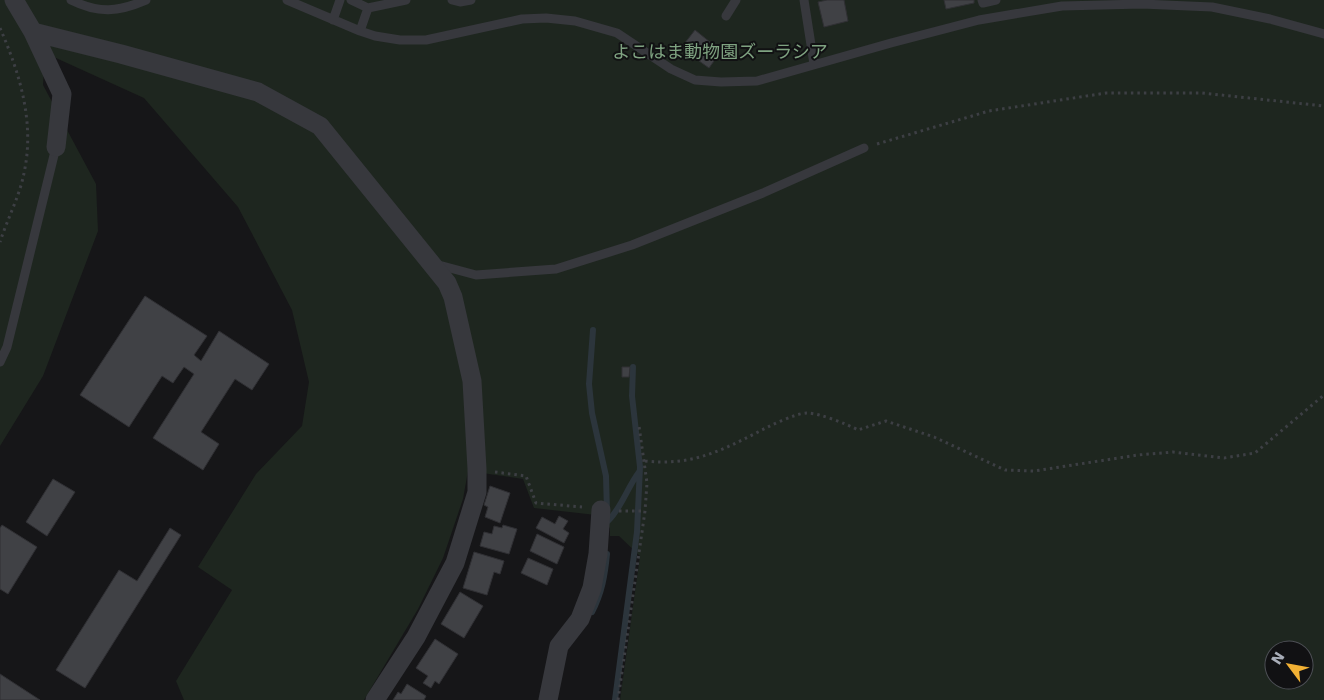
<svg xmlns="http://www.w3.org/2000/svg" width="1324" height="700" font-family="'DejaVu Sans','Noto Sans JP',sans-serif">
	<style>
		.green { fill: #1e261f; fill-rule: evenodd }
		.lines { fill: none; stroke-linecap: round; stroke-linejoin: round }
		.stream { stroke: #2c353c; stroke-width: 6 }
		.building { fill: #404145; stroke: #303034 }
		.path { stroke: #3d3f44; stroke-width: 3; stroke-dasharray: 2.5 4; stroke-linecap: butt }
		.service { stroke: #37383d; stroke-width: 9 }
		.minor { stroke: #37383d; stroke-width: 19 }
		.labels { text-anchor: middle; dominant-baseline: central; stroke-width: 4; stroke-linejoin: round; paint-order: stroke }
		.park-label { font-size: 18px; fill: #7fa381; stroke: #111113 }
	</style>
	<rect width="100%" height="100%" fill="#161618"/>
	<!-- green -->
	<path class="green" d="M0,0H1324V700H620L640,556L619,536H610V528L596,515L534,508L523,479L468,471L463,499L443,558L418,609L364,700H184L176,681L232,590L198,567L256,474L302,426L309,382L292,310L238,207L144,98L45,53L43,85L96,184L98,231L43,376L0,446ZM1274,650H1304V680H1274Z"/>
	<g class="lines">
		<!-- stream -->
		<path class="stream" d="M593,330L589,384L592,413L606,476L607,512
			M608,521C622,507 627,488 639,472
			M592,612C602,593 605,575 607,554
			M615,700L637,532L640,467L632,396L633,367"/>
	</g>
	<!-- building -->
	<path class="building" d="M827,0H844L848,21L824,27L818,2Z
		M944,0H974V3L946,9Z
		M695,30L721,51L709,68L681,48Z
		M145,296L207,336L194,355L201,361L219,331L269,364L252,390L235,379L201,432L219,444L203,470L153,438L194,374L184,367L173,383L162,376L129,427L80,395Z
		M622,367H630L629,377H622Z
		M53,479L75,492L47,536L26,522Z
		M490,486L510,493L500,523L485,517L488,507L484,505Z
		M559,516L568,521L563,529L569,533L564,543L536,528L542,517L555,524Z
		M2,525L37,547L8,594L0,589V528Z
		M503,525L517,529L509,554L480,546L484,532L492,534L494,526L502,528Z
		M170,528L181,535L85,688L56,670L119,570L137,581Z
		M537,534L564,547L557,564L530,551Z
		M474,552L504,561L500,574L494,572L487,595L463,588Z
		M528,558L553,569L547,585L521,573Z
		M460,592L483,606L464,638L441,624Z
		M435,639L458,654L439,684L435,681L431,688L423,683L428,676L416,668Z
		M0,674L40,700H0Z
		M407,684L426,696L424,700H393L398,692L401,694Z"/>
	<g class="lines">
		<!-- path -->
		<path class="path" d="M0,28C20,74 35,123 24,173C20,195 7,220 0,242
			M877,144L989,111L1106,93H1202L1324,106
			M645,461C690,466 719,452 758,432C769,426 796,413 807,413C819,413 847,424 858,430L886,421L934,437L1005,470L1034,471L1138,455L1173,452L1224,458L1255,453L1324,395
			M495,472L526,476L536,503L582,507
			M619,511H645
			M618,700L645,511L647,483L639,426"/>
		<!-- service -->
		<path class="service" d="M71,0C99,14 118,12 146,0
			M287,0L360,31L375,36L400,40H426L522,19L546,18L575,21L617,33L671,69L695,80L721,82L757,81L891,43L979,20L1062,6L1142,4L1212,7L1270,19L1324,34
			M351,0L368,8
			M452,0L460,2L471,0
			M804,0L814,64
			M982,0L983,3L996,0
			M726,16L736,0
			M333,20L340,0
			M360,31L368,8L406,0
			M435,264L476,275L556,269L632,245L763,193L864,148
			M0,362L7,347L56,147"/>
		<!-- minor -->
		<path class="minor" d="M14,0L33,32L62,94L56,147
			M33,32L121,54L258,92L320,126L447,283L453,297L472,381L477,469V492L455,563L416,637L375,700
			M548,700L559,646L580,619L592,588L598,554L601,510"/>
	</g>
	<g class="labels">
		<!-- park labels -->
		<g class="park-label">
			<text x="720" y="51">よこはま動物園ズーラシア</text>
		</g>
	</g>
	<!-- north arrow -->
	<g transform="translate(1289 665) rotate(302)"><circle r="24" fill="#111113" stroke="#4d4f55"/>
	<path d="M0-4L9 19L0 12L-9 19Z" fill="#f2b134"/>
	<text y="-8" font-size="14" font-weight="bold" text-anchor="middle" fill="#a8adb8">N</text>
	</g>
</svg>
